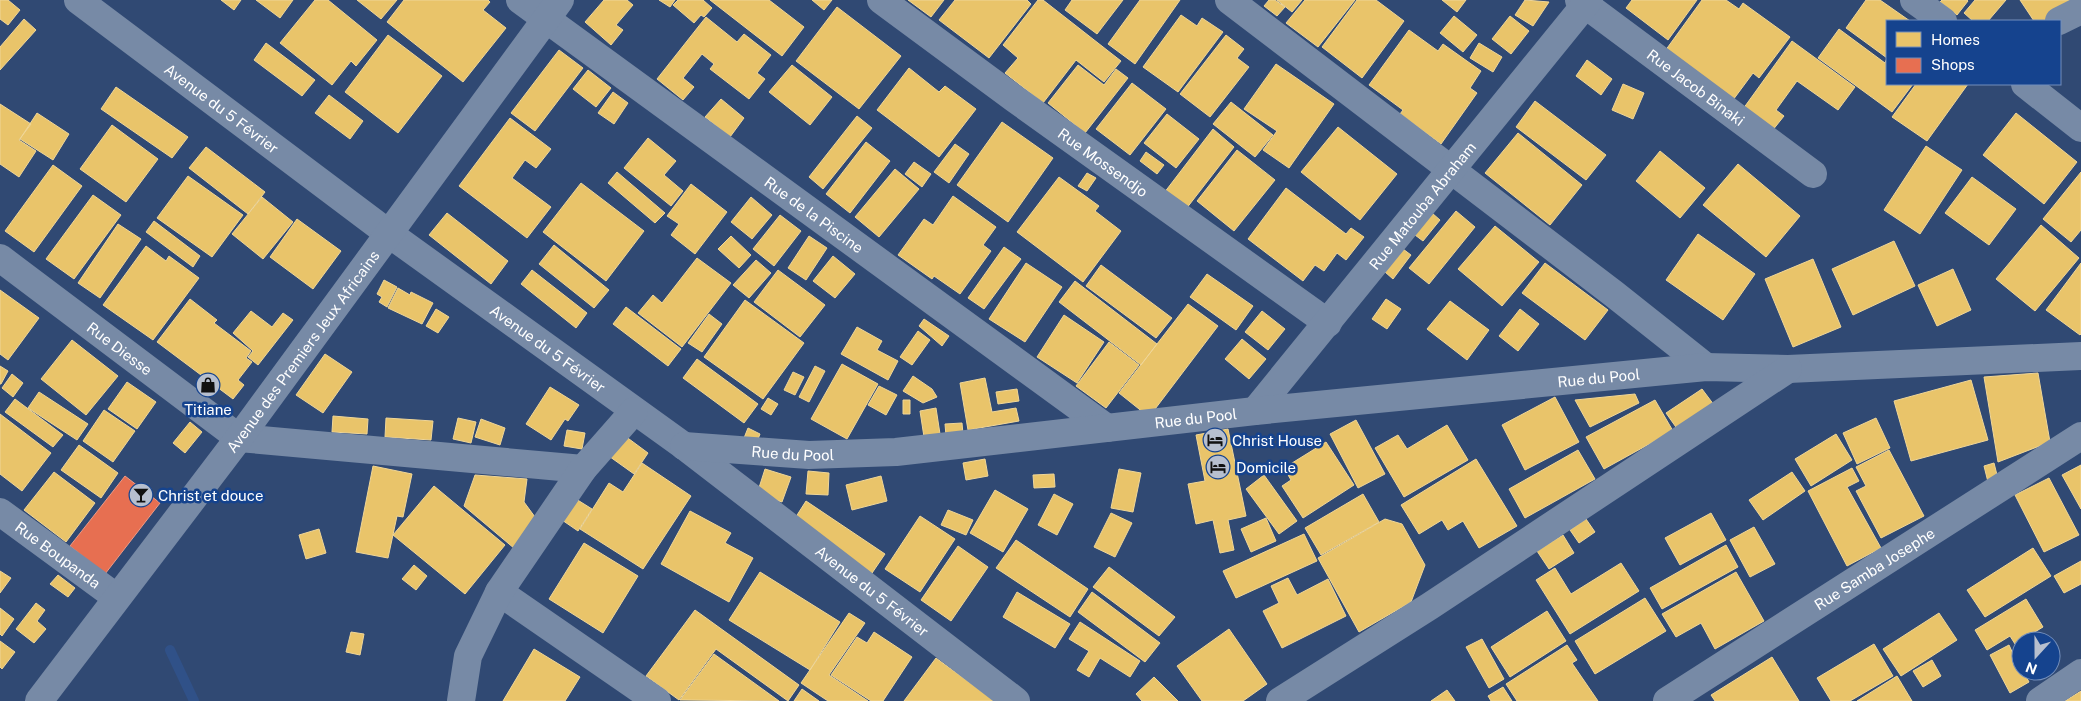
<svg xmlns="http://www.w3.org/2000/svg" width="2081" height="701" font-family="'Public Sans',sans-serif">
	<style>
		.homes { fill: #e9c46a; stroke: #f0d697 }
		.shops { fill: #e76f51; stroke: #ee9a85 }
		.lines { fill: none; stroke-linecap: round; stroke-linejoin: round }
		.stream { stroke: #305188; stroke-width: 10 }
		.minor { stroke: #778aa6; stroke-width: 28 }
		.labels { text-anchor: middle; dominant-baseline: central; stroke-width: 5; stroke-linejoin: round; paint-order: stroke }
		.street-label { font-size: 15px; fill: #fff; stroke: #15438e }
		.poi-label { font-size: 15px; fill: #fff; stroke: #15438e; text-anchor: start }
	</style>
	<rect width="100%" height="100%" fill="#304973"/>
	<!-- homes -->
	<path class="homes" d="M0,0H8L20,10L8,25L0,19Z
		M221,0H241L234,10Z
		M256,0H293L280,18Z
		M315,0H328L377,40L356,66L351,61L332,85L280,43Z
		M357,0H397L381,19Z
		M404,0H488L490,2L483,10L506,28L463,82L387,22Z
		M604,0H627L633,5L616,25L623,30L611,45L585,22Z
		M659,0H675L670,7Z
		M678,0H703L712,8L704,17L701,15L694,23L673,5Z
		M710,0H769L804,27L782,56Z
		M812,0H832L824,10Z
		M908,0H944L931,17Z
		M955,0H1027L1031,4L989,58L939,20Z
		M1038,0H1043L1121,61L1104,82L1076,60L1043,103L1005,73L1018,58L1003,45Z
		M1072,0H1123L1097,34L1065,10Z
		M1140,0H1180L1135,64L1108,44Z
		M1269,0H1275L1285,7L1277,16L1264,6Z
		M1277,0H1302L1292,12Z
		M1305,0H1355L1318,47L1286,23Z
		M1357,0H1376L1404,21L1362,78L1322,47Z
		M1442,0H1466L1457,12Z
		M1525,0L1549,2L1533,26L1515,15Z
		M1632,0H1697L1668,40L1626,8Z
		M1702,0H1726L1739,9L1743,3L1790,37L1759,78L1753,73L1733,100L1665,51Z
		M1866,0H1880L1910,21H1887V58L1846,28Z
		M1942,0H1967L1968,1L1957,15L1940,2Z
		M1975,0H2006L1988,21H1973L1964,13Z
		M2020,0H2078L2046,21H2034Z
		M837,7L901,56L859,109L796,61Z
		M1181,15L1197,26L1202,18L1223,32L1178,92L1143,67Z
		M1454,16L1477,35L1463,52L1440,33Z
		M1510,16L1529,31L1511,54L1492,39Z
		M706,17L737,42L744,34L771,55L757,73L765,79L749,99L710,69L714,64L702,54L683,78L694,87L683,100L657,79Z
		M24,19L36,30L0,70V47Z
		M1839,29L1885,63L1887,58V84H1913L1892,112L1818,58Z
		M1409,30L1438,51L1443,44L1481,71L1470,88L1477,93L1441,144L1400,114L1403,110L1369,85Z
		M388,35L442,76L398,133L345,92Z
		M1226,35L1244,49L1237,58L1249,67L1210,117L1180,94Z
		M1792,41L1855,87L1838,110L1797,81L1776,110L1784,116L1772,131L1743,109Z
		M266,43L315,80L302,96L254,60Z
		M1479,43L1502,57L1493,72L1470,58Z
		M559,50L583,68L535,131L511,113Z
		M1587,60L1612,79L1601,95L1576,76Z
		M1276,64L1334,104L1289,168L1263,150L1277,131L1244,109Z
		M792,65L832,97L810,125L769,92Z
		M1078,65L1104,85L1116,69L1128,78L1085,133L1048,103Z
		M909,68L939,92L945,86L976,109L939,157L877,110Z
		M588,70L611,88L596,107L573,89Z
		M1132,83L1166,109L1130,155L1096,129Z
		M1623,84L1644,93L1633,119L1612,110Z
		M1916,84H1968L1927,141L1892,117Z
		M116,87L188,137L172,158L101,109Z
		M613,92L628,103L614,124L598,113Z
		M329,95L363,121L350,139L315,113Z
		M721,99L744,118L730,137L705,117Z
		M1535,101L1606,155L1586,180L1516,127Z
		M1231,102L1273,135L1255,157L1213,124Z
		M0,104L31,124L19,140L36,151L19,177L0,164Z
		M37,113L69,134L53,160L20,139Z
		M2016,113L2077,162L2044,204L1983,155Z
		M1167,114L1199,139L1176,168L1144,143Z
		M857,116L872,128L823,189L809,177Z
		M510,118L551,149L536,168L525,160L512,178L551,207L527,238L459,186Z
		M1002,122L1053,158L1008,222L957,185Z
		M112,125L158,159L126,202L80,169Z
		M1338,127L1397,174L1360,220L1301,172Z
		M1213,129L1234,147L1186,209L1164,193Z
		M1518,133L1582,185L1550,225L1485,173Z
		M648,138L676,161L664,175L683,191L671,206L624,168Z
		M866,142L890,161L850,213L826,194Z
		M955,144L969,154L949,183L934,172Z
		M1926,146L1962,170L1920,234L1884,210Z
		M206,147L265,192L248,214L189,168Z
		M1237,150L1275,180L1234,231L1197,201Z
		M1660,151L1705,188L1680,218L1636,181Z
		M1146,152L1164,165L1157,174L1140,161Z
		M914,162L931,174L922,187L905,174Z
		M1738,164L1800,216L1766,257L1703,205Z
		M53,165L82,186L34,252L5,231Z
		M895,169L919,189L879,237L855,217Z
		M617,172L665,213L655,223L608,183Z
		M2081,172V230L2071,242L2043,219Z
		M1087,173L1096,178L1087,191L1078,186Z
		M188,176L243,215L212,257L157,218Z
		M1059,177L1099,206L1095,211L1121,231L1083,282L1017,232Z
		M1972,177L2016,209L1989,245L1945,213Z
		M581,183L644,231L606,281L543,232Z
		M691,184L727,212L695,254L671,235L679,224L667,216Z
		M1286,188L1346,234L1351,228L1364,237L1346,260L1337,253L1324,271L1315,265L1303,281L1248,239Z
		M93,195L121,215L74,279L46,259Z
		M953,196L996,227L983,245L991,251L960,294L934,276L932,279L898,255L924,219L933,225Z
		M262,197L293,222L263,259L232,234Z
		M751,197L772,215L752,239L731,222Z
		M1456,211L1475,227L1429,284L1409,268Z
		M447,213L508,261L491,284L429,235Z
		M1432,213L1440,220L1423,241L1415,235Z
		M780,215L801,231L774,266L753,249Z
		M297,219L341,251L313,289L270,257Z
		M154,221L200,256L193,267L146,232Z
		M118,224L141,239L100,298L78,283Z
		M2041,225L2079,258L2035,311L1996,279Z
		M1495,226L1539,262L1502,306L1458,269Z
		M1698,234L1755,274L1723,320L1666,280Z
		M731,236L751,255L739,268L718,249Z
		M809,236L827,248L806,280L788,268Z
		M1894,241L1915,286L1853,315L1832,269Z
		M554,245L609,290L594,308L539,264Z
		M146,246L166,261L169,256L199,278L153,340L103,305Z
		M1004,247L1021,259L984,309L968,298Z
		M1403,249L1411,255L1393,279L1385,272Z
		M833,256L855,274L835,298L813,281Z
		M697,258L731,283L682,347L638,313L653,295L662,303Z
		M1813,259L1841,327L1793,347L1765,279Z
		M756,260L771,273L749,298L733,285Z
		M1026,263L1062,287L1025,342L989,319Z
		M1545,263L1608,310L1585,340L1522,293Z
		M2081,263V334L2080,335L2046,310Z
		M1101,265L1172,318L1156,338L1086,286Z
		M1953,269L1971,310L1937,326L1918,285Z
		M532,270L587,313L576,328L521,284Z
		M778,270L825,305L800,337L754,302Z
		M1207,274L1253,306L1236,330L1190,297Z
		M384,280L397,287L387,307L379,302L382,297L377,294Z
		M1075,281L1157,344L1141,365L1059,302Z
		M398,288L410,295L411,292L433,303L422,324L388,308Z
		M0,290L39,318L8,360L0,354Z
		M190,299L217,320L214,323L251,351L246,358L252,362L238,380L244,385L233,399L157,342Z
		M1386,299L1401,309L1387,329L1372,319Z
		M745,300L804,343L763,399L704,357Z
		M1450,301L1489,330L1467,360L1427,329Z
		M1188,304L1218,326L1149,417L1119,393Z
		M626,307L681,349L668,366L613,324Z
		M436,309L449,317L438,333L426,326Z
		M1520,309L1539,324L1518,351L1499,336Z
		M251,311L272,327L283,313L293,320L258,365L248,357L253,351L233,333Z
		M1262,311L1285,329L1268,350L1245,332Z
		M709,314L722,324L702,352L688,343Z
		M1064,315L1104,342L1077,383L1037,357Z
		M924,319L949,336L942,346L919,326Z
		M857,327L882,341L877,350L898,361L888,380L841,354Z
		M918,331L930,340L912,365L900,357Z
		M1242,339L1266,359L1249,379L1225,359Z
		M72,340L118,376L86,415L41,379Z
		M1109,342L1139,365L1106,408L1076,386Z
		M325,354L352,372L323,413L296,395Z
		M697,359L758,404L744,423L683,378Z
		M842,364L878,384L847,439L811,419Z
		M0,366L8,371L1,384H0Z
		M815,366L825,371L809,402L799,397Z
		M793,372L804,377L795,395L784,390Z
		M2038,373L2050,442L1998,462L1984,377Z
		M12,374L23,383L13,397L2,388Z
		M913,376L932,389L937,397L923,403L903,391Z
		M985,378L992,412L1016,408L1019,421L968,430L960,383Z
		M1971,380L1988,440L1911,461L1894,401Z
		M127,382L156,402L137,429L108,409Z
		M879,386L897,395L886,415L868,405Z
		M550,387L579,405L568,421L565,419L551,440L526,424Z
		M1017,389L1019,401L998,404L996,392Z
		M1702,389L1714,405L1678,430L1666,413Z
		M39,392L88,424L77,440L28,408Z
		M1635,394L1639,403L1590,427L1575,400Z
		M1555,397L1579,442L1525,470L1502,425Z
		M768,398L778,404L771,415L761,409Z
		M15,399L63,435L53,447L5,412Z
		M903,400H910V414H903Z
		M1655,400L1673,431L1604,469L1586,437Z
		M936,408L940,434L924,437L920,411Z
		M104,410L135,431L113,462L83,441Z
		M0,414L51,453L22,491L0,474Z
		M333,416L368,419L367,434L332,432Z
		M386,418L433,421L431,440L385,437Z
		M458,418L476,422L471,443L453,439Z
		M1876,418L1890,448L1857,464L1843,433Z
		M481,419L505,428L500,445L475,437Z
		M1356,420L1385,474L1358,488L1330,434Z
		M190,422L202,432L185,453L173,443Z
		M962,423L963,434L946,436L945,424Z
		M1447,425L1468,460L1404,497L1375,448L1398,435L1407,449Z
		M748,428L760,434L756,444L744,438Z
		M1228,429L1246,516L1228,520L1234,550L1220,553L1213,520L1196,524L1188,484L1205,481L1196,435Z
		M567,430L585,433L582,449L564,446Z
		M621,433L648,453L634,474L606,454Z
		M1836,434L1852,460L1811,486L1795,459Z
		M1326,442L1354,485L1303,518L1282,486L1291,480L1284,468Z
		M79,445L118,473L101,498L61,470Z
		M1578,450L1595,479L1525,518L1509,489Z
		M1889,450L1924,516L1881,538L1856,491L1866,486L1856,467Z
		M985,459L988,476L966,480L963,463Z
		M1476,459L1517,526L1479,548L1463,521L1448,530L1442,520L1419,534L1401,505Z
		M642,463L691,496L643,569L580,529L609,483L623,492Z
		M1994,463L1998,479L1988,482L1984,466Z
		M2081,465V509L2062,475Z
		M373,466L412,474L403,517L397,516L388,558L356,552Z
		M1852,468L1859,481L1847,487L1881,548L1847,566L1808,491Z
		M765,469L791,477L782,502L757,494Z
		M1119,469L1141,473L1133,512L1111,508Z
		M808,471L829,473L828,495L806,494Z
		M54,472L95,503L66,542L24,510Z
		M1792,472L1805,491L1763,520L1749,500Z
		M1054,474L1055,487L1034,488L1033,475Z
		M475,475L527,479L524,502L535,517L515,549L464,506Z
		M1264,475L1297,521L1279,534L1246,489Z
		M881,476L887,501L852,510L846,485Z
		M2049,478L2079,535L2044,552L2015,495Z
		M434,486L505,545L465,594L393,535Z
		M995,490L1028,509L1003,552L970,533Z
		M1054,494L1073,504L1057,535L1038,525Z
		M1363,494L1379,522L1321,555L1305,528Z
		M576,499L592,509L578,531L562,520Z
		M806,501L885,554L870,576L792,523Z
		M948,510L973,520L966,535L941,525Z
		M690,511L731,533L725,543L753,558L729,602L661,564Z
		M1111,513L1132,523L1115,557L1094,547Z
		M1711,513L1726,540L1680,565L1665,538Z
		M920,516L955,539L920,592L885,569Z
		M1266,518L1276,541L1251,552L1241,529Z
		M1385,519L1402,524L1425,565L1411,602L1359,632L1318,558Z
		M1586,519L1595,532L1579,543L1570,530Z
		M1754,527L1775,564L1750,577L1730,540Z
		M319,529L326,553L306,559L299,535Z
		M1304,534L1317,561L1236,598L1223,571Z
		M1563,535L1574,553L1549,569L1537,551Z
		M1016,540L1088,589L1070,617L996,568Z
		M584,543L638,576L603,633L549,599Z
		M1726,545L1738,567L1662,609L1650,588Z
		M958,546L988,567L951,621L921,600Z
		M2033,548L2051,576L1985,617L1967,590Z
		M2081,561V584L2064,593L2054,576Z
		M1621,563L1639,591L1570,634L1536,580L1555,568L1571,594Z
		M414,565L427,576L416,590L402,579Z
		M1109,567L1175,617L1159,636L1093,587Z
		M0,571L11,578L0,593Z
		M760,572L840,622L810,670L729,620Z
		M1736,572L1764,621L1715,649L1701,623L1676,637L1662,614Z
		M58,575L75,588L68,597L50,584Z
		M1288,578L1297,595L1328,579L1346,616L1282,648L1263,611L1279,603L1271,586Z
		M1017,592L1070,624L1055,648L1003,617Z
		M1092,592L1160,643L1145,662L1078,612Z
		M1645,598L1666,631L1595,674L1575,641Z
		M2026,599L2043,627L2015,644L2010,636L1987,650L1975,630Z
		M36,603L45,610L37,621L46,629L34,643L16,629Z
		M0,608L14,619L2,636L0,634Z
		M695,610L799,685L788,701L716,649L679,700L646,676Z
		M1547,611L1566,641L1510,677L1491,647Z
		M849,613L865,623L829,675L868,701H828L801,683Z
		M1939,613L1957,640L1901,676L1883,649Z
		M1080,622L1140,661L1130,677L1100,658L1089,677L1077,670L1089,651L1069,639Z
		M1229,629L1267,684L1243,701H1202L1177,666Z
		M351,632L364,634L360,655L346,652Z
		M874,632L912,657L883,701H871L831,675L857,637L867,643Z
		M1482,639L1504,679L1489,688L1466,647Z
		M0,641L15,652L2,669L0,667Z
		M1874,644L1893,676L1850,701H1831L1817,678Z
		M1567,645L1577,660L1572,663L1598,701H1517L1506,684Z
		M2009,645L2021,671H2023L2029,682L2010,693L1990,655Z
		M534,649L580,677L565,701H503Z
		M714,654L779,701L680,700Z
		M1772,657L1799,701H1715L1711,695Z
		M936,658L995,701H904Z
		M1932,660L1941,676L1923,687L1913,671Z
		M1897,676L1912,701H1857Z
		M1154,677L1178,701H1142L1136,694Z
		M1503,687L1512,701H1491L1488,696Z
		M802,689L819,701H794Z
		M1447,690L1455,701H1431Z
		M2081,691V701H2065Z"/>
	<!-- shops -->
	<path class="shops" d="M125,476L160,503L105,574L70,546Z"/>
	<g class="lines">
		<!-- stream -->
		<path class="stream" d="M170,650L194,701"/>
		<!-- minor -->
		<g class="minor">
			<path id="s1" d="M78,0L388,233L684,446L1016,701"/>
			<path id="s2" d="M520,0L1107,428"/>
			<path id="s3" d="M881,0L1015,99L1328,323"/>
			<path d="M1229,0L1614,294L1706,367"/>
			<path id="s4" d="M1579,0L1813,174"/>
			<path d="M1914,0L1943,21"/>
			<path d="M2059,21L2081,10"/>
			<path d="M2025,84L2081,128"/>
			<path id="s5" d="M0,258L239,438L583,469"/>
			<path id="s6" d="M1255,411L1589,0"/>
			<path id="s7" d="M684,446L809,455L896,452L1255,411L1706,367L1788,369L2081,356"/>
			<path id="s8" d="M0,512L116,597"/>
			<path d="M499,592L657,701"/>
			<path id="s9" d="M39,701L239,438L560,0"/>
			<path d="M461,701L468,656L499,592L583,469L634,411"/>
			<path d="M1280,701L1430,606L1788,369"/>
			<path id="s10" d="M1667,701L2081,436"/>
			<path d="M2040,701L2081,673"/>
		</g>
	</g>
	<!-- icons -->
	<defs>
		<g id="shop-disc" transform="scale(1.25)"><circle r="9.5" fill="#b7bfce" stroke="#15438e"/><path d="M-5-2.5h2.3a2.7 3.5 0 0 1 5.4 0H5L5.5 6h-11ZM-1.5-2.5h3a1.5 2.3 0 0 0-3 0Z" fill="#111"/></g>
		<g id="hotel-disc" transform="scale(1.25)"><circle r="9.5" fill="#b7bfce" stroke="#15438e"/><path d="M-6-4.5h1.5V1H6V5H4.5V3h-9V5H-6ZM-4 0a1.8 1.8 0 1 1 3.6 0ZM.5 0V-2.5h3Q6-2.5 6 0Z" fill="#111"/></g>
		<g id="bar-disc" transform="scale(1.25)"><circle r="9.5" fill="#b7bfce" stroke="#15438e"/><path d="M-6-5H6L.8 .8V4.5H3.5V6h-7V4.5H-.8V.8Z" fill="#111"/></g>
	</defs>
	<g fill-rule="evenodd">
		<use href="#shop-disc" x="208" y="385"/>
		<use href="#hotel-disc" x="1215" y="440"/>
		<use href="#hotel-disc" x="1218" y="467"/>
		<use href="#bar-disc" x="141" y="495"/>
	</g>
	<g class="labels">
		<!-- street labels -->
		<g class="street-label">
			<text stroke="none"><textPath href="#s4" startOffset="146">Rue Jacob Binaki</textPath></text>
			<text stroke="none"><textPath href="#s1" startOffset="180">Avenue du 5 Février</textPath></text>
			<text stroke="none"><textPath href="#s3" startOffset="275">Rue Mossendjo</textPath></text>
			<text stroke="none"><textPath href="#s6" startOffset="265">Rue Matouba Abraham</textPath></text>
			<text stroke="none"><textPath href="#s2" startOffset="364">Rue de la Piscine</textPath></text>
			<text stroke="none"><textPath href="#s5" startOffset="150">Rue Diesse</textPath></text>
			<text stroke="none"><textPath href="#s1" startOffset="585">Avenue du 5 Février</textPath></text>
			<text stroke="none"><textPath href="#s9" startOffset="438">Avenue des Premiers Jeux Africains</textPath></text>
			<text stroke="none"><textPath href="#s7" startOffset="919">Rue du Pool</textPath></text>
			<text stroke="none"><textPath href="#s7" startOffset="514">Rue du Pool</textPath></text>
			<text stroke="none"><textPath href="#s7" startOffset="109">Rue du Pool</textPath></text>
			<text stroke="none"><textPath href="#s8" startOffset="72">Rue Boupanda</textPath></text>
			<text stroke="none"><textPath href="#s10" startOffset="246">Rue Samba Josephe</textPath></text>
			<text stroke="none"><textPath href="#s1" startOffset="990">Avenue du 5 Février</textPath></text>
		</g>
		<!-- poi labels -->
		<g class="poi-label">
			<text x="208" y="409" text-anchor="middle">Titiane</text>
			<text x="1232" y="440">Christ House</text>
			<text x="1236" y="467">Domicile</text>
			<text x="158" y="495">Christ et douce</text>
		</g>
	</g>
	<!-- legend -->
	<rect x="1886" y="20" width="175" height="65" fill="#15438e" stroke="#738ebb"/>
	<rect x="1896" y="32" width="25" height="15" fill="#e9c46a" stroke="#738ebb"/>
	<text x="1931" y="45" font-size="15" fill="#ffffff">Homes</text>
	<rect x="1896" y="58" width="25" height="15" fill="#e76f51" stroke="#738ebb"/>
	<text x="1931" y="70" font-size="15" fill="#ffffff">Shops</text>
	<!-- north arrow -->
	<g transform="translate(2036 656) rotate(201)"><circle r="24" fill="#15438e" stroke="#738ebb"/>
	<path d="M0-4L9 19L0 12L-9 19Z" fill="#b7bfce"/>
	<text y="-8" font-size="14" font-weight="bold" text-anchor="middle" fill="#ffffff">N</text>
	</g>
</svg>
